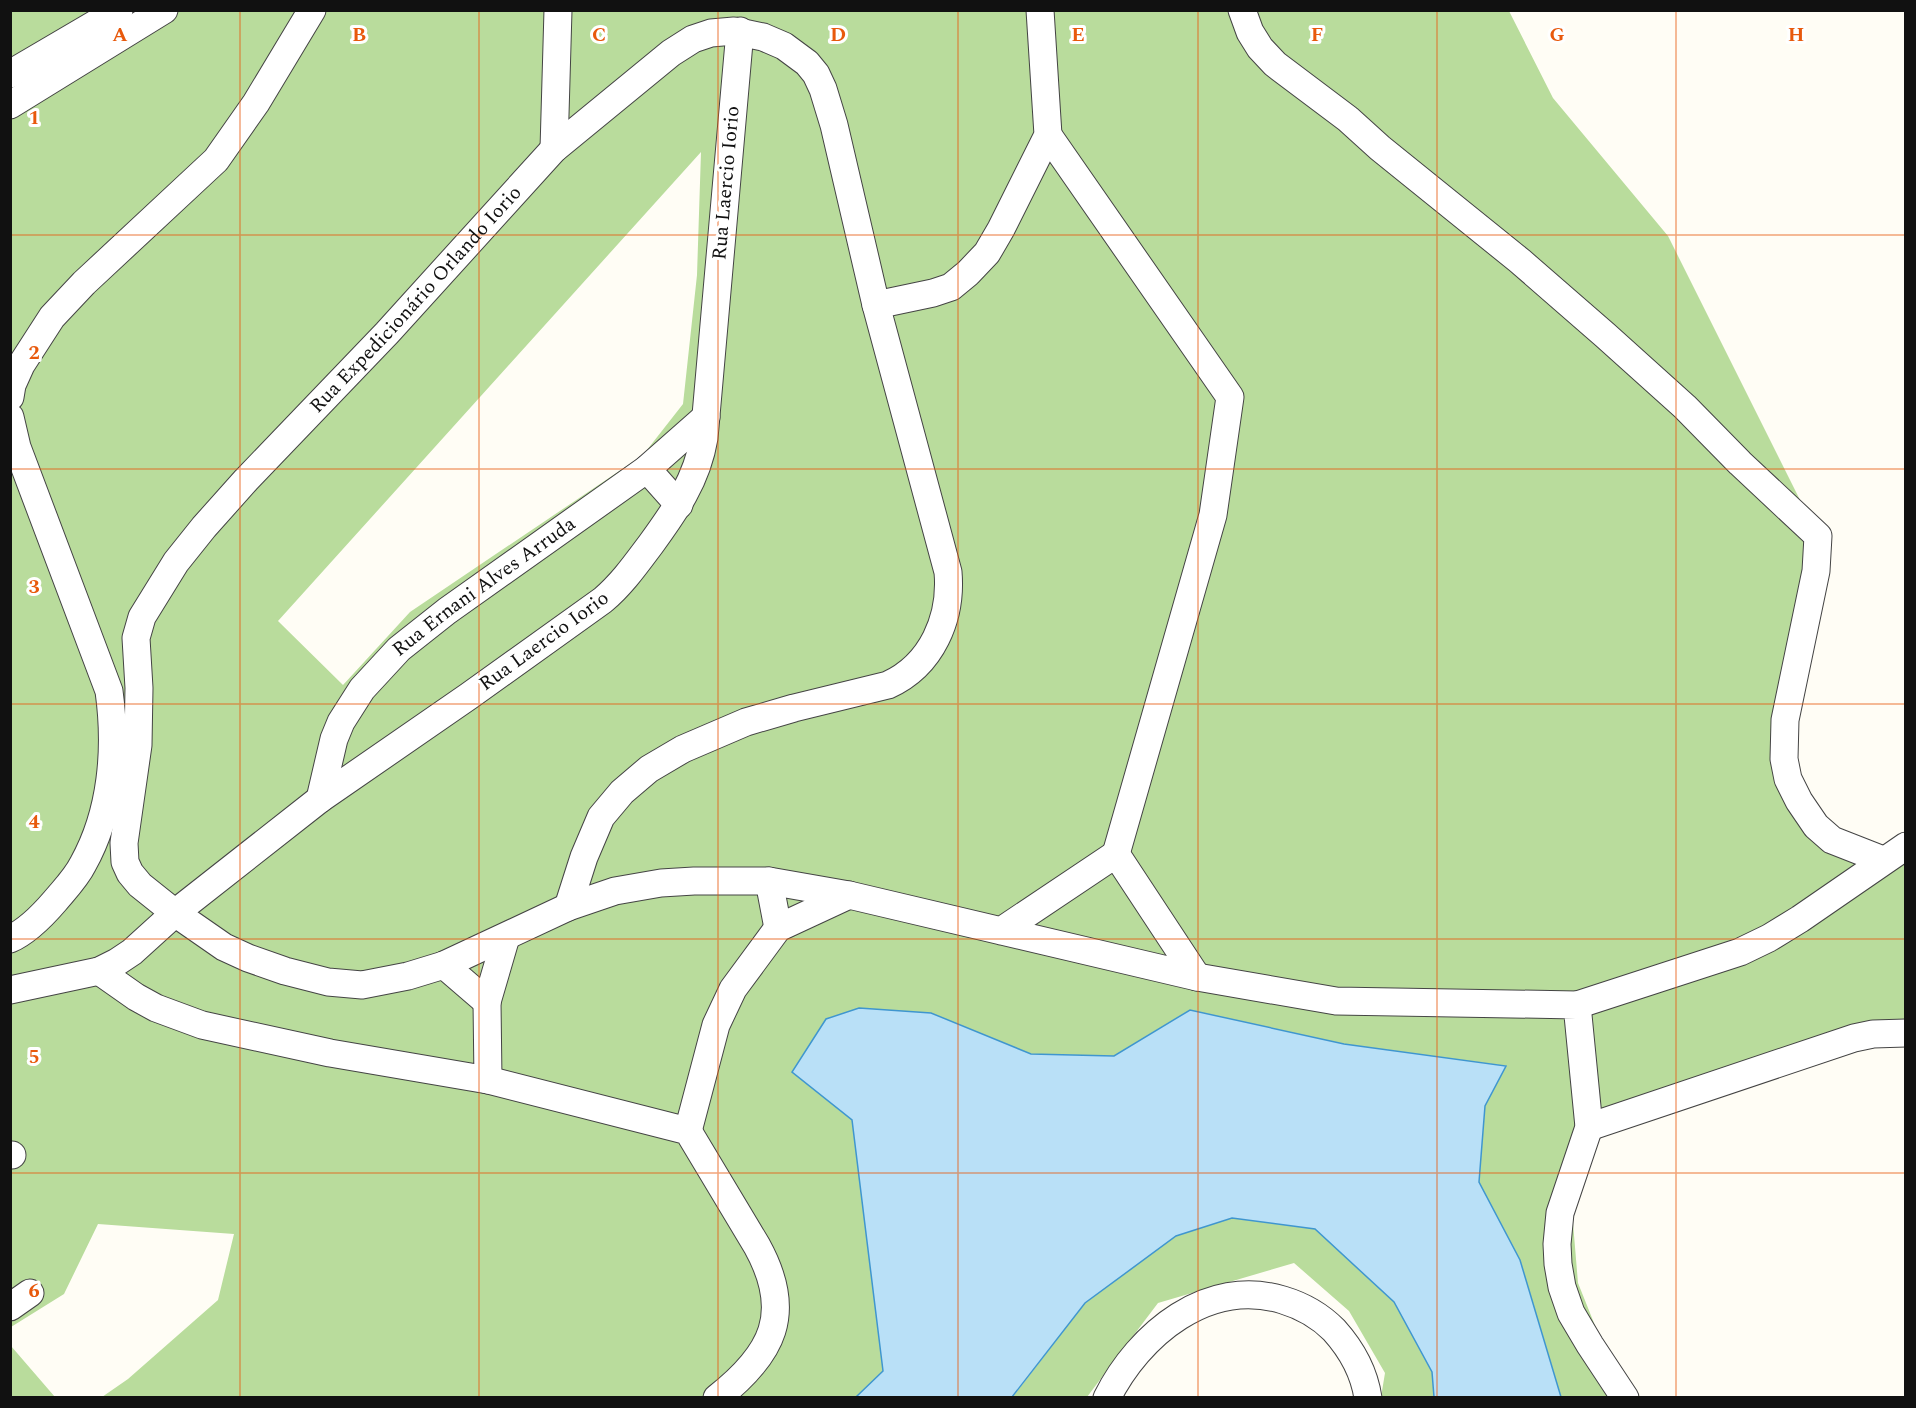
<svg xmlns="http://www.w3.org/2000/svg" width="1916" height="1408" font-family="Spectral,serif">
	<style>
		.forest { fill: #b9dc9c; fill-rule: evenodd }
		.water { fill: #b9e0f7; stroke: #3f96cf; stroke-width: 1.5 }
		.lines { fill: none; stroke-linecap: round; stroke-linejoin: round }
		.minor-casing { stroke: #444; stroke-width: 29 }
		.minor { stroke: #fff; stroke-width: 27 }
		.grid { fill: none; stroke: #e8590c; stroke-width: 1.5; stroke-opacity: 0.55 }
		.labels { text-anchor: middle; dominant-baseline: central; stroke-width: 6; stroke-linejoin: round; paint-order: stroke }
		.street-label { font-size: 20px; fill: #111; stroke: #fff }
		.grid-label { font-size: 20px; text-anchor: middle; font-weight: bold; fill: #e8590c; stroke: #fff; stroke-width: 6; stroke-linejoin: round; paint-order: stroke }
	</style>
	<rect width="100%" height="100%" fill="#fffdf5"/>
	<!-- forest -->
	<path class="forest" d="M11,11H1509L1553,98L1668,236L1818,536L1788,779L1826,823L1883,860L1905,847V1039L1795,1058L1589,1128L1572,1211L1578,1283L1600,1338L1640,1397H1561L1520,1260L1479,1182L1485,1106L1506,1066L1344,1044L1190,1010L1114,1056L1031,1054L931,1013L792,1072L852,1120L884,1371L856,1397H102L128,1379L218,1300L234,1234L98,1224L64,1294L11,1327ZM701,152L697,275L683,404L643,455L410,612L343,685L278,621Z
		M1232,1218L1315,1229L1394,1302L1432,1372L1434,1397H1381L1385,1373L1349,1311L1294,1263L1158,1303L1087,1397L1012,1398L1085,1303L1176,1236Z
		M11,1346L55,1397H11Z"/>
	<!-- water -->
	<path class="water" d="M859,1008L931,1013L1031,1054L1114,1056L1190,1010L1344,1044L1506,1066L1485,1106L1479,1182L1520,1260L1561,1397H1434L1432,1372L1394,1302L1315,1229L1232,1218L1176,1236L1085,1303L1012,1397H856L883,1371L852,1120L792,1072L826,1019Z"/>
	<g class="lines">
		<!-- minor casing -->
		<g class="minor-casing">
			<g id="minor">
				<path d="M1242,10L1250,32L1260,48L1275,64L1348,119L1380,148L1520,261L1605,335L1685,407L1740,463L1818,536L1816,571L1785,720L1784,759L1788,779L1799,801L1816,826L1832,840L1883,860"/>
				<path d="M740,31L704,438C697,480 675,511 651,544C636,564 622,584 603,600L469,696L320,799L175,913L224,947L248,958L285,971L328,982L362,985L408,976L444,965L568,907L615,891L661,883L694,881H769L849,895L1197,977L1116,854L1001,931"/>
				<path d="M10,74L119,10"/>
				<path d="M10,105L164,10"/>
				<path d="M1048,135L1230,397L1213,515L1116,854"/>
				<path d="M554,149L558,10"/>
				<path d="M10,397L12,385L21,365L52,317L84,283L216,160L256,103L312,10"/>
				<path d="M10,417L17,447L109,691C117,749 112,812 83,864C76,878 65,889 55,901C43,915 28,931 10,939"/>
				<path d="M647,469L679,505"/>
				<path id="s1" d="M320,799L334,739L341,722L362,689L399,649L447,611L647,469L706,417"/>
				<path d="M769,881L778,928"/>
				<path d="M568,907L584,857L601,817L622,792L649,769L683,749L746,722L794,708L888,685C932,665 952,618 948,572L876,305"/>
				<path d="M444,965L487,1002L506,937"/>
				<path d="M99,971L136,997L156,1008L202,1025L330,1053L488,1080L487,1002"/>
				<path d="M1197,977L1336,1001L1577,1005L1589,1127L1560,1213L1557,1244L1558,1264L1562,1287L1571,1313L1590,1345L1625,1398"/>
				<path id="s2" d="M10,990L99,971L117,962L132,952L175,913L140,885L130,873L125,862L124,843L138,745L139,688L136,638L142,617L176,562L204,527L246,480L387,333L554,149L671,53L693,39L711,33L734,31L763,37L784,46L807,63L816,74L823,89L834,125L876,305L933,293L951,287L968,273L987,253L1001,229L1048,135L1040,10"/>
				<path d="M1577,1005L1740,952L1769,938L1800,919L1906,846"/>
				<path d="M488,1080L688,1131L757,1246C794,1313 773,1354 717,1398"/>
				<path d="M1589,1127L1854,1038L1873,1034L1906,1033"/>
				<path d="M688,1131L716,1025L733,989L778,928L849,895"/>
				<path d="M10,1155H12"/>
				<path d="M10,1307L30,1293"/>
				<path d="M1107,1398C1139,1334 1208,1277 1283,1300C1303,1306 1319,1315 1334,1330C1352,1350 1364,1371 1368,1398"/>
			</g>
		</g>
		<!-- minor -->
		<use href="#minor" class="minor"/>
	</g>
	<!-- grid -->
	<path class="grid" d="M240,10V1398M479,10V1398M718,10V1398M958,10V1398M1198,10V1398M1437,10V1398M1676,10V1398M10,235H1906M10,469H1906M10,704H1906M10,939H1906M10,1173H1906"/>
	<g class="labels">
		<!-- street labels -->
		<g class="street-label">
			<text transform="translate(726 183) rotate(-85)">Rua Laercio Iorio</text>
			<text stroke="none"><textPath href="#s2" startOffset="927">Rua Expedicionário Orlando Iorio</textPath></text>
			<text stroke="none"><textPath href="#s1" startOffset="279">Rua Ernani Alves Arruda</textPath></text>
			<text transform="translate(544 641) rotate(-36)">Rua Laercio Iorio</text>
		</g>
	</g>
	<g class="grid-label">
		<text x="120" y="41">A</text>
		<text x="359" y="41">B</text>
		<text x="599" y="41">C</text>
		<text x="838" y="41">D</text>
		<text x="1078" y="41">E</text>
		<text x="1317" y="41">F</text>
		<text x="1557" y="41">G</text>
		<text x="1796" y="41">H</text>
		<text x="34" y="124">1</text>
		<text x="34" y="359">2</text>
		<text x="34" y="593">3</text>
		<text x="34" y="828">4</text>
		<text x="34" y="1063">5</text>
		<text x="34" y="1297">6</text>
	</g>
	<!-- border -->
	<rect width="1916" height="1408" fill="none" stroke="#111111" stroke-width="24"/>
</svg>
